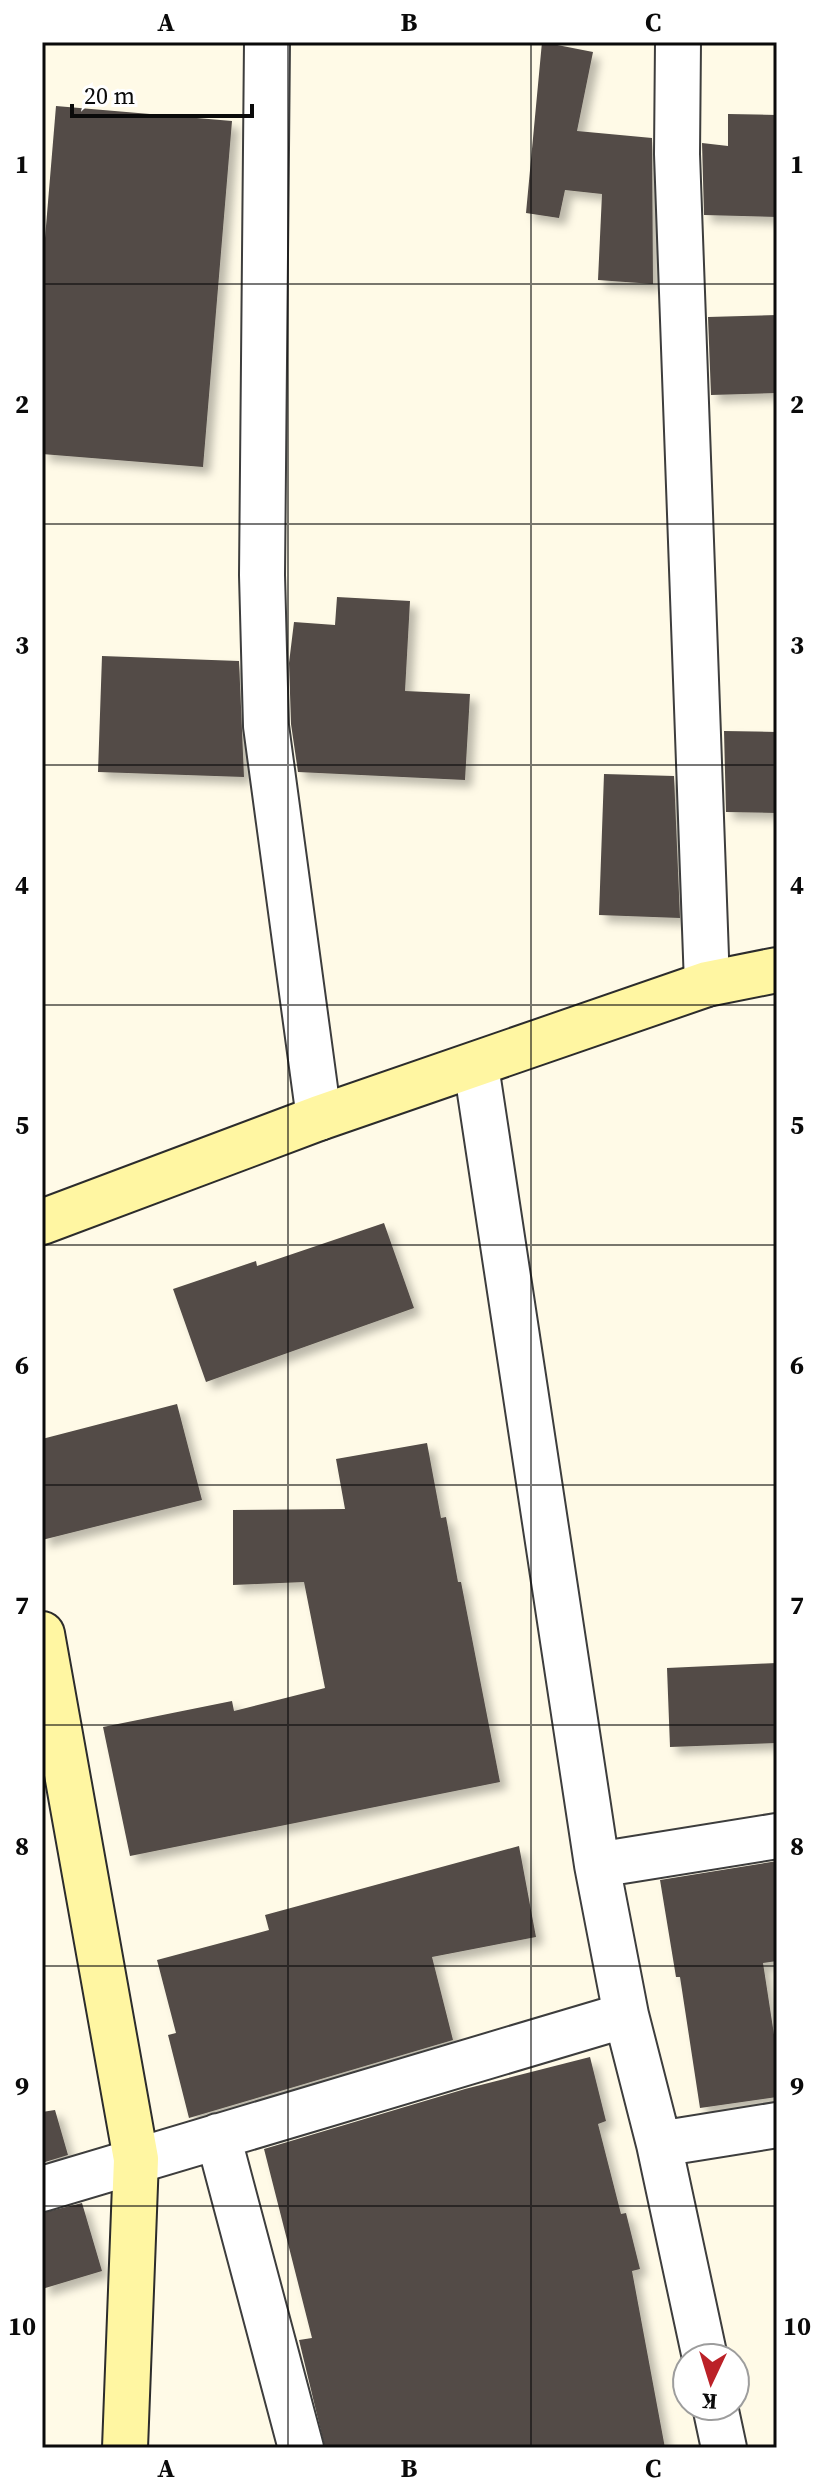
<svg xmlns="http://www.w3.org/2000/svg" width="819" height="2490" font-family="'Source Serif 4',serif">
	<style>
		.building { fill: #524b46; filter: url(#shadow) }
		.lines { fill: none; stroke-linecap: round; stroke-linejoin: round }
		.street-casing { stroke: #3d3d3d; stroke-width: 48 }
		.secondary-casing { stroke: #2c2c2c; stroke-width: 48 }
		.street { stroke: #fff; stroke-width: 44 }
		.secondary { stroke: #fff6a2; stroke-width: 44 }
		.grid { fill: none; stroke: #0a0a0a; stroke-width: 2; stroke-opacity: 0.55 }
		.neatline { fill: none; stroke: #0a0a0a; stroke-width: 3 }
		.grid-label { font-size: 26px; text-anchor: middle; font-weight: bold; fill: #0a0a0a }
	</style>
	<defs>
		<filter id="shadow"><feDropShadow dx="7" dy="7" stdDeviation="4" flood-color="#0004"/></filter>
	</defs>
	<rect width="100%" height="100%" fill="#fffae7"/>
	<!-- building -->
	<path class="building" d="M542,42L593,52L577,131L652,138L653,284L598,280L602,194L565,190L559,218L526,213Z
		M56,106L232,121L203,467L42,454V274Z
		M728,114L777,115V217L704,215L702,143L728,146Z
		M777,315V393L711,395L708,317Z
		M337,597L410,601L405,691L470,694L465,780L298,772L291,724L289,663L294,622L335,625Z
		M102,656L239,661L244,777L98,772Z
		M724,731L777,732V813L726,812Z
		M604,774L674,776L680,918L599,915Z
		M384,1223L414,1308L206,1382L173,1289L256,1261L257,1266Z
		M177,1404L202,1500L42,1540V1439Z
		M427,1443L441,1518L446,1517L458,1582H461L500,1782L130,1856L103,1727L232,1701L234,1711L325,1688L304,1582L233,1585V1510L345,1509L336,1459Z
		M777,1663V1743L670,1747L667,1668Z
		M519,1846L536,1937L432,1957L453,2040L189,2118L168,2035L176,2033L157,1960L269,1930L265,1915Z
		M777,1861V1961L763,1963L777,2054V2097L700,2108L680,1977H676L660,1880Z
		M590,2057L606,2121L598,2124L621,2214L626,2213L640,2269L632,2271L665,2448H325L299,2340L312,2338L264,2149L465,2089Z
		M55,2110L68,2155L42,2163V2112Z
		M82,2203L102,2271L42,2289V2213Z"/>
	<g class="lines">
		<!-- street casing -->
		<g class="street-casing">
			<path id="street" d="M267,42L262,575L266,726L319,1118
				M678,42L677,154L707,984
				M476,1066L597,1865L626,2015L659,2144L705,2358
				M597,1865L777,1836
				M218,2136L301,2448
				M659,2144L777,2125
				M42,2189L626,2015
				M715,2406L724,2448"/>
		</g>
		<!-- secondary casing -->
		<g class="secondary-casing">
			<path id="secondary" d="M42,1222L319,1118L707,984L777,970
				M42,1634L136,2159L125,2448"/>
		</g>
		<!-- street -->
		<use href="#street" class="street"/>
		<!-- secondary -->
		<use href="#secondary" class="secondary"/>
	</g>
	<!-- grid -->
	<path class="grid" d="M288,42V2448M531,42V2448M42,284H777M42,524H777M42,765H777M42,1005H777M42,1245H777M42,1485H777M42,1725H777M42,1966H777M42,2206H777"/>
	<!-- border -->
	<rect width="819" height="2490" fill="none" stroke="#ffffff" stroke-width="88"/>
	<!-- north arrow -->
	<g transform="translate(711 2382) rotate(184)"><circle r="38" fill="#ffffff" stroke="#9d9d9d" stroke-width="2"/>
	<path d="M0-6L14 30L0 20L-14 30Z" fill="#bb2127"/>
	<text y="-12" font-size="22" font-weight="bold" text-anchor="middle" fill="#0a0a0a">K</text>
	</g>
	<!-- scale -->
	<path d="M72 104v12h180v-12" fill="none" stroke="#0a0a0a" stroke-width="4"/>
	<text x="84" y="104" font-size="24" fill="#0a0a0a" stroke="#ffffff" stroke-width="6" paint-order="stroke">20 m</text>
	<rect x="44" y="44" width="731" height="2402" class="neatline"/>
	<g class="grid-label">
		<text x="166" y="31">A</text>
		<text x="409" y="31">B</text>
		<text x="653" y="31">C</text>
		<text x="22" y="173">1</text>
		<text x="797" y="173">1</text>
		<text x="22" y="413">2</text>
		<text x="797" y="413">2</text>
		<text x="22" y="654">3</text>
		<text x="797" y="654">3</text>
		<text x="22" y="894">4</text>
		<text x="797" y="894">4</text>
		<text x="22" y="1134">5</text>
		<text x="797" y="1134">5</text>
		<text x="22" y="1374">6</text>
		<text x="797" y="1374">6</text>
		<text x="22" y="1614">7</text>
		<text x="797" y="1614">7</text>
		<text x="22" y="1855">8</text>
		<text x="797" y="1855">8</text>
		<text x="22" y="2095">9</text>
		<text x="797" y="2095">9</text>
		<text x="22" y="2335">10</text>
		<text x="797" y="2335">10</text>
		<text x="166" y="2477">A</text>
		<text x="409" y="2477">B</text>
		<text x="653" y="2477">C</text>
	</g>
</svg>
